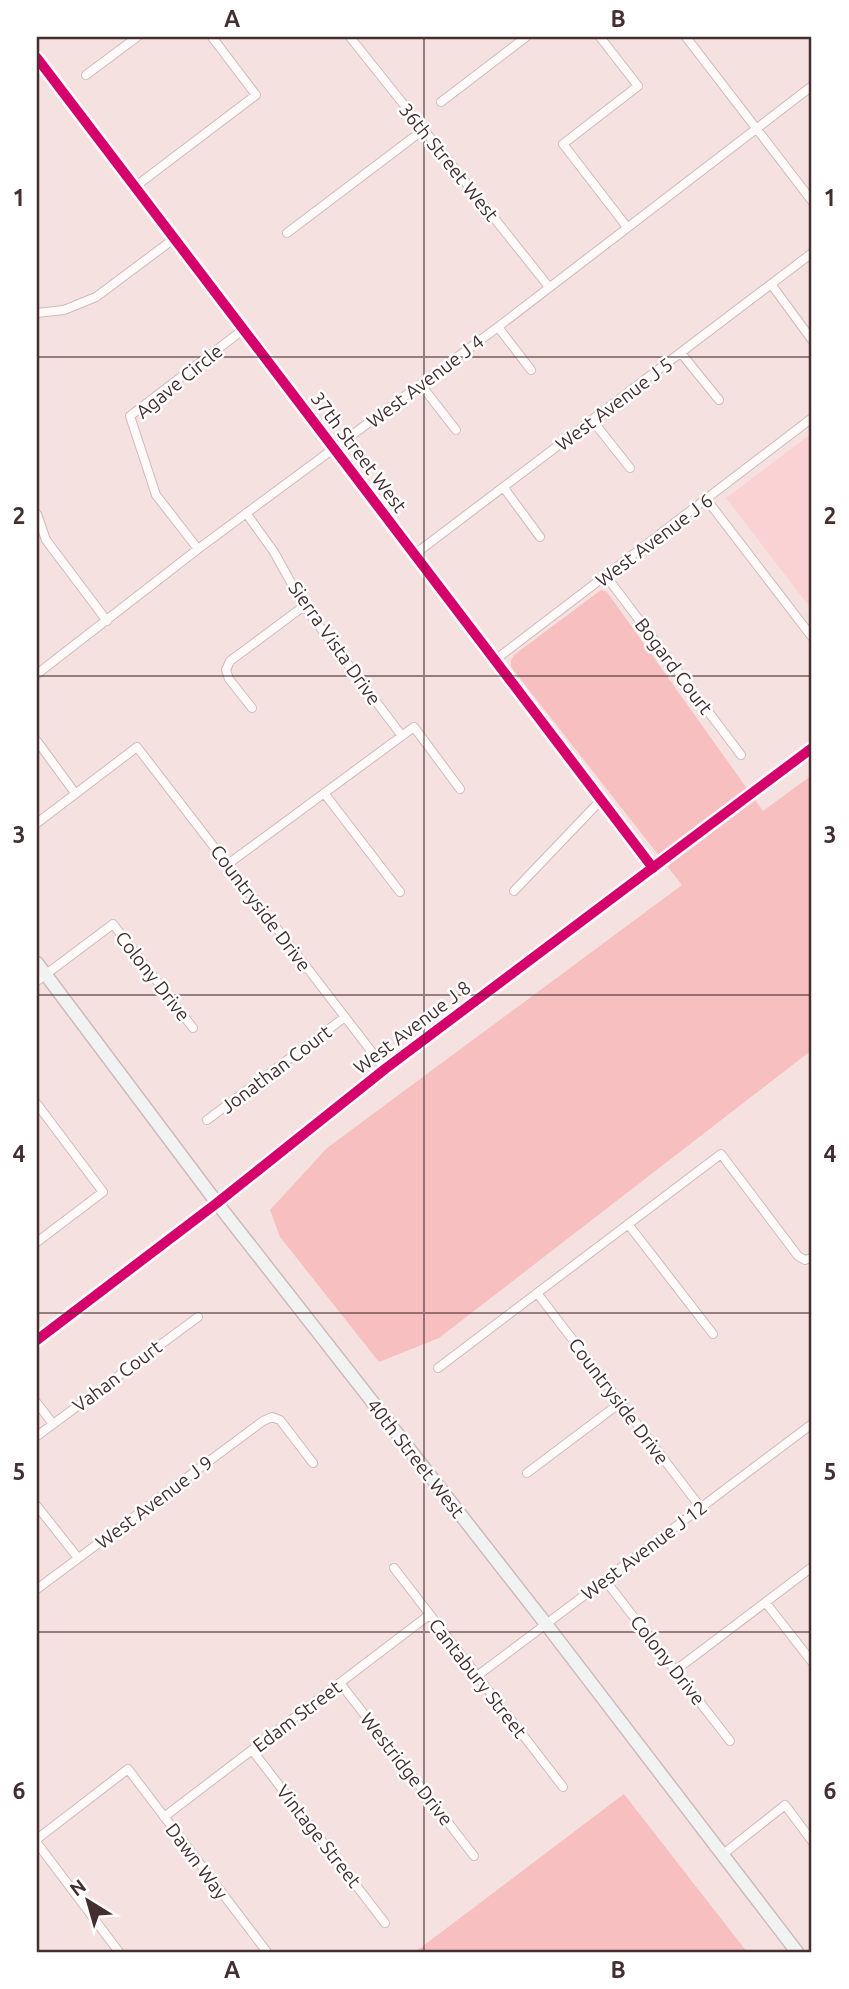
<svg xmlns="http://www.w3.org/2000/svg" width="849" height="1989" font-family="Ubuntu,sans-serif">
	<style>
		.built { fill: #fad2d3 }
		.green { fill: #f7bfc0 }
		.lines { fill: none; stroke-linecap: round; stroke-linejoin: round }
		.minor-casing { stroke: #cfbabb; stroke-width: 10 }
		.tertiary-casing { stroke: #cfbabb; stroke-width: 13 }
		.secondary-casing { stroke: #cfbabb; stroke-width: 15 }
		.minor { stroke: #fefafa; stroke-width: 8 }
		.tertiary { stroke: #fefafa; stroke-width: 10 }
		.secondary { stroke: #f1f3f3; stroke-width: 12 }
		.cycleway-casing { stroke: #fff; stroke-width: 15 }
		.cycleway { stroke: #d6006c; stroke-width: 10 }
		.grid { fill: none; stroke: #452e2f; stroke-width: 2; stroke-opacity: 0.55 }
		.labels { text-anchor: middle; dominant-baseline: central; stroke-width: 5; stroke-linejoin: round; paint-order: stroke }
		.street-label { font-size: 19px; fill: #452e2f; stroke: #fff }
		.neatline { fill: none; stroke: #452e2f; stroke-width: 2.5 }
		.grid-label { font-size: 23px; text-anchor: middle; font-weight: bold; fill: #452e2f }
	</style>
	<rect width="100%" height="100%" fill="#f6e1e1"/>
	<!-- built -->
	<path class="built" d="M812,433V610L726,498Z"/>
	<!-- green -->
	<path class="green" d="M601,590L607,592L763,811L812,775V1050L439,1338L379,1362L280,1237L270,1210L327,1148L682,885L511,667V660L514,655Z
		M624,1794L747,1952H415Z"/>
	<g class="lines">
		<!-- minor casing -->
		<g class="minor-casing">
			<path id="minor" d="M350,37L549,287
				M600,37L638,86L563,144L627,227
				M686,37L812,201
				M37,58L653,868
				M86,75L137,37
				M441,102L526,37
				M136,186L256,95L212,37
				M287,233L423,130
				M771,284L812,340
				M37,313L64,310L96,297L175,238
				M498,327L531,370
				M681,353L719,400
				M421,385L456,430
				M592,420L630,468
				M504,488L540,537
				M707,500L812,637
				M246,513L274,552L304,606L402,736
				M37,514L46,540L107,621
				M198,549L156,495L130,416L244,329
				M415,554L812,253
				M606,576L741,755
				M495,660L812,418
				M37,674L198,549L498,327L812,86
				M252,708L229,679L226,670L230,661L304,606
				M37,741L75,793
				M324,793L400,892
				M37,823L137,747L385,1069
				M228,864L414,727L460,789
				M514,891L601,800
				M37,981L113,924L193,1028
				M37,1104L103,1192L37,1242
				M207,1120L345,1017
				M628,1224L713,1334
				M537,1293L701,1508
				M438,1368L721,1154L798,1256L805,1260L812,1258
				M37,1403L53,1424
				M37,1436L198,1317
				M527,1473L620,1403
				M37,1506L78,1558
				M394,1568L563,1787
				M605,1580L730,1741
				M37,1589L263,1421L272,1417L280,1420L313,1463
				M766,1603L812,1662
				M676,1670L812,1567
				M477,1676L812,1424
				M340,1683L474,1856
				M252,1750L385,1923
				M164,1817L429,1615
				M37,1839L128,1769L267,1952
				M37,1843L119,1952
				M722,1855L785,1805L812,1841"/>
		</g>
		<!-- tertiary casing -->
		<g class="tertiary-casing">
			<path id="tertiary" d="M37,1340L217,1203L385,1069L812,748"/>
		</g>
		<!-- secondary casing -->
		<g class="secondary-casing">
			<path id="secondary" d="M37,963L217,1203L546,1624L797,1952"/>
		</g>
		<!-- minor -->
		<use href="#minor" class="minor"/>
		<!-- tertiary -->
		<use href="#tertiary" class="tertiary"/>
		<!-- secondary -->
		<use href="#secondary" class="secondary"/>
		<!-- cycleway casing -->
		<g class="cycleway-casing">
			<path id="cycleway" d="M37,58L653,868
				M37,1340L217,1203L385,1069L812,748"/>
		</g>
		<!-- cycleway -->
		<use href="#cycleway" class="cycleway"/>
	</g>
	<!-- grid -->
	<path class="grid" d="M424,37V1952M37,357H812M37,676H812M37,995H812M37,1313H812M37,1632H812"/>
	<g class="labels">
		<!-- street labels -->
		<g class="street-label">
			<text transform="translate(449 162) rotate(51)">36th Street West</text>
			<text transform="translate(179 381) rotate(-39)">Agave Circle</text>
			<text transform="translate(425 381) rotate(-37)">West Avenue J 4</text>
			<text transform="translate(614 404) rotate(-37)">West Avenue J 5</text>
			<text transform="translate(359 452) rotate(53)">37th Street West</text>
			<text transform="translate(654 540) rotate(-37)">West Avenue J 6</text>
			<text transform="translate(335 643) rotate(55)">Sierra Vista Drive</text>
			<text transform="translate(674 666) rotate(53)">Bogard Court</text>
			<text transform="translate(261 908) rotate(53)">Countryside Drive</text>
			<text transform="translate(153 976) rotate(52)">Colony Drive</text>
			<text transform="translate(412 1027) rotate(-37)">West Avenue J 8</text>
			<text transform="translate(276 1069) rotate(-37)">Jonathan Court</text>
			<text transform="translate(117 1376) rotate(-37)">Vahan Court</text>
			<text transform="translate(619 1401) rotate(53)">Countryside Drive</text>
			<text transform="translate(416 1458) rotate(52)">40th Street West</text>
			<text transform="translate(154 1502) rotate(-37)">West Avenue J 9</text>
			<text transform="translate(644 1550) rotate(-37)">West Avenue J 12</text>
			<text transform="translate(668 1660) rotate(52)">Colony Drive</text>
			<text transform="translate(478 1678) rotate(52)">Cantabury Street</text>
			<text transform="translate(297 1716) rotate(-37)">Edam Street</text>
			<text transform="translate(407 1769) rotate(52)">Westridge Drive</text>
			<text transform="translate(319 1836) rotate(52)">Vintage Street</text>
			<text transform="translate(197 1861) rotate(53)">Dawn Way</text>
		</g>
	</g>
	<!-- border -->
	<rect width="849" height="1989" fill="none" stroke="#ffffff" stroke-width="77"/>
	<!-- north arrow -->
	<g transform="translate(88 1901) rotate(323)" stroke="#ffffff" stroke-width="5" paint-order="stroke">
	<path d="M0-5L12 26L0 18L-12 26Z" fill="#452e2f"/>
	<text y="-10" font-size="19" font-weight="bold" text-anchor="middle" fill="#452e2f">N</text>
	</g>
	<rect x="38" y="38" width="772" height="1913" class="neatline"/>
	<g class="grid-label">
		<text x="232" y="27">A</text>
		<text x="618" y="27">B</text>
		<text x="19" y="206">1</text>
		<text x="830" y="206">1</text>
		<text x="19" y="524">2</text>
		<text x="830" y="524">2</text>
		<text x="19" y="843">3</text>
		<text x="830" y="843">3</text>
		<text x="19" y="1162">4</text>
		<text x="830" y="1162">4</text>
		<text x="19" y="1480">5</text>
		<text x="830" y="1480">5</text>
		<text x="19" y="1799">6</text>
		<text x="830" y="1799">6</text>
		<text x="232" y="1978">A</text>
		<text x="618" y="1978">B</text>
	</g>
</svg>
